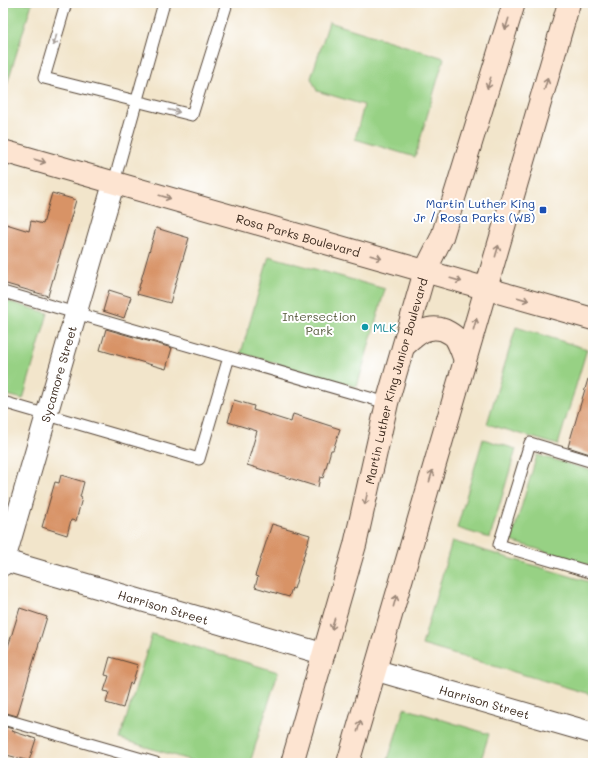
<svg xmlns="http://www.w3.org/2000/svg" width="596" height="766" font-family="Mali,sans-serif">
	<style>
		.green { fill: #97d184; stroke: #697e51 }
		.building { fill: #d89366 }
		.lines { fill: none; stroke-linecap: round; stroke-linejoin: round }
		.lane-casing { stroke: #564638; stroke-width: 13 }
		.street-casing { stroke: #564638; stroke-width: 23 }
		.secondary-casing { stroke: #564638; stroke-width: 24 }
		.lane { stroke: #fff; stroke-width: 11 }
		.street { stroke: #fff; stroke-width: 21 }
		.secondary { stroke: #fde4d1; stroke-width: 22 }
		.oneway { stroke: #9c8778 }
		.oneway2 { stroke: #a79f9a }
		.transit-dot { fill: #1a4fb4; stroke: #fff; stroke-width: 1.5 }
		.culture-dot { fill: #0f9aa8; stroke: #fff; stroke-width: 1.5 }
		.labels { text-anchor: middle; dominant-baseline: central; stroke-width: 4; stroke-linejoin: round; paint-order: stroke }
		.transit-label { font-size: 12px; fill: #164399; stroke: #fff; text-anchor: end }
		.street-label { font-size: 12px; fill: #3b2a1e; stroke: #fff }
		.park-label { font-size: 12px; fill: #575c3d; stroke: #fff }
		.culture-label { font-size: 12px; fill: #0d838f; stroke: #fff; text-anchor: start }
	</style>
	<rect width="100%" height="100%" fill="#fff"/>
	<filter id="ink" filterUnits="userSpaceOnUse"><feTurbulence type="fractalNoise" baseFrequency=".025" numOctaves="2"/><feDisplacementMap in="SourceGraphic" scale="8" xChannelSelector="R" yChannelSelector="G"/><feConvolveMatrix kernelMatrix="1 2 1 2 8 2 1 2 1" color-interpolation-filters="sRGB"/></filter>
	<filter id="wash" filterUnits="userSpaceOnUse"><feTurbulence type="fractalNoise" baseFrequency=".012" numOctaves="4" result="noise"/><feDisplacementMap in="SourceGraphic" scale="16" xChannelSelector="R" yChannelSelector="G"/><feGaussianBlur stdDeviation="0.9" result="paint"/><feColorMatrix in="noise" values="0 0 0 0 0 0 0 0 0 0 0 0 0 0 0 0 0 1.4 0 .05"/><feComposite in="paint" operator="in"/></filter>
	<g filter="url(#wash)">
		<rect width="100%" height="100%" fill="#f2e5cb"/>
		<!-- green -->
		<path class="green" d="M3,3H32L3,97Z
			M329,22L444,58L415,157L355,139L364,105L317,91L311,78Z
			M269,256L385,289L357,387L241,353Z
			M3,300L48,313L23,399L3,394Z
			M516,327L587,349L558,445L487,424Z
			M483,439L516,449L490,538L457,528Z
			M537,455L593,471V566L511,541Z
			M452,541L593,583V695L422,645Z
			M152,634L278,672L250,763H199L120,739Z
			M404,708L489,734L480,763H387Z"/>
		<g id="blocks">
			<!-- building -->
			<path class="building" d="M52,193L76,200L48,296L3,283V223L29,231L31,221L43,224Z
				M156,228L189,238L170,303L137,294Z
				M109,290L131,297L124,318L103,311Z
				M106,329L172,348L166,369L100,350Z
				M588,379L593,380V455L568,447Z
				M234,400L254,406L253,410L291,422L293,414L340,429L333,450H331L323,478L320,477L318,487L247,465L257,431L228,422Z
				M61,475L84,482L80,497L82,498L76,521L71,520L67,535L42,527L55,482L59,483Z
				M272,524L310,535L294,589L292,588L289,597L255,587L258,577L255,576Z
				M20,608L47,617L17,716L3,712V663Z
				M110,657L138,665L132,684L130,683L123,708L106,703L109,692L104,691L109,676L105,675Z
				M3,726L13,729L12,731L36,739L29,761L3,754Z"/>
		</g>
	</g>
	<g filter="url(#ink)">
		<use href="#blocks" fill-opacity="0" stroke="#564638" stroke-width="1"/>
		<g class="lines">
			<!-- lane casing -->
			<g class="lane-casing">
				<path id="lane" d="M66,3L44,78L192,115L227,3
					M114,182L164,3
					M3,292L387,403
					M3,402L199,459L229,357
					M593,462L530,443L499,545L593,573
					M3,719L156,763"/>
			</g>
			<!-- street casing -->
			<g class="street-casing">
				<g id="street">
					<path id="s1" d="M3,560L324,654"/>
					<path id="s2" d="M3,565L114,182"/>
					<path id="s3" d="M375,670L593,733"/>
				</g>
			</g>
			<!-- secondary casing -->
			<g class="secondary-casing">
				<g id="secondary">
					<path id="s4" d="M3,151L593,319"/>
					<path d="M404,346C416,335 427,324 444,330C448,332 452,334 455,337C459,343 462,352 465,360"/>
					<path id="s5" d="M292,763L355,545L387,403L425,271L442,237L514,3"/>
					<path d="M348,763L569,3"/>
				</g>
			</g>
			<!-- lane -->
			<use href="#lane" class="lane"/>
			<!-- street -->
			<use href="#street" class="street"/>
			<!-- secondary -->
			<use href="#secondary" class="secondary"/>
		</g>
		<!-- one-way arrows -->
		<defs><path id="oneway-shaft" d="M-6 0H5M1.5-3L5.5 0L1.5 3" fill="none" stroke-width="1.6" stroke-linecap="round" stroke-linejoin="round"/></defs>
		<g class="oneway">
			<use href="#oneway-shaft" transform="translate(507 24) rotate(107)"/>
			<use href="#oneway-shaft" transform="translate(489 83) rotate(107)"/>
			<use href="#oneway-shaft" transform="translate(546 84) rotate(-74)"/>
			<use href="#oneway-shaft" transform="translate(40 161) rotate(16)"/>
			<use href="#oneway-shaft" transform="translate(165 197) rotate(16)"/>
			<use href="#oneway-shaft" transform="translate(497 251) rotate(-74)"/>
			<use href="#oneway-shaft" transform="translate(376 257) rotate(16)"/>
			<use href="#oneway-shaft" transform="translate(456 280) rotate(16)"/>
			<use href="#oneway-shaft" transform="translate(523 299) rotate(16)"/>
			<use href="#oneway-shaft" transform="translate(475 324) rotate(-74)"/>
			<use href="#oneway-shaft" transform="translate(431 476) rotate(-74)"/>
			<use href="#oneway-shaft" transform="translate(366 499) rotate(103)"/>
			<use href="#oneway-shaft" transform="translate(395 601) rotate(-74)"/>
			<use href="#oneway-shaft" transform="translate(333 624) rotate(106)"/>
			<use href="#oneway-shaft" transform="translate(359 726) rotate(-74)"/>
		</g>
		<g class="oneway2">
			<use href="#oneway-shaft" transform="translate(55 40) rotate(107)"/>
			<use href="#oneway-shaft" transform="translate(174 111) rotate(13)"/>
		</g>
	</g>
	<!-- markers -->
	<rect class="transit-dot" x="539" y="206" width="8" height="8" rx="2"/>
	<circle class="culture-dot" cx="365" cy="327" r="4"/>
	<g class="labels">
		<!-- transit labels -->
		<g class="transit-label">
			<text x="535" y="203">Martin Luther King<tspan x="535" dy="14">Jr / Rosa Parks (WB)</tspan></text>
		</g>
		<!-- street labels -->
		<g class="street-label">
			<text stroke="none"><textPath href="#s4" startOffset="307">Rosa Parks Boulevard</textPath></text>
			<text stroke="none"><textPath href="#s2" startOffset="199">Sycamore Street</textPath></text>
			<text stroke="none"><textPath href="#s5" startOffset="396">Martin Luther King Junior Boulevard</textPath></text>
			<text stroke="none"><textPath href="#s1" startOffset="167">Harrison Street</textPath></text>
			<text stroke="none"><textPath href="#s3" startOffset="114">Harrison Street</textPath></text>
		</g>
		<!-- park labels -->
		<g class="park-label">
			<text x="319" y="316">Intersection<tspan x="319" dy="14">Park</tspan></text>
		</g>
		<!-- culture labels -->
		<g class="culture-label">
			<text x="373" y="327">MLK</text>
		</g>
	</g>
	<!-- margin -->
	<rect width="596" height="766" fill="none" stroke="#fff" stroke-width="16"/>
</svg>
